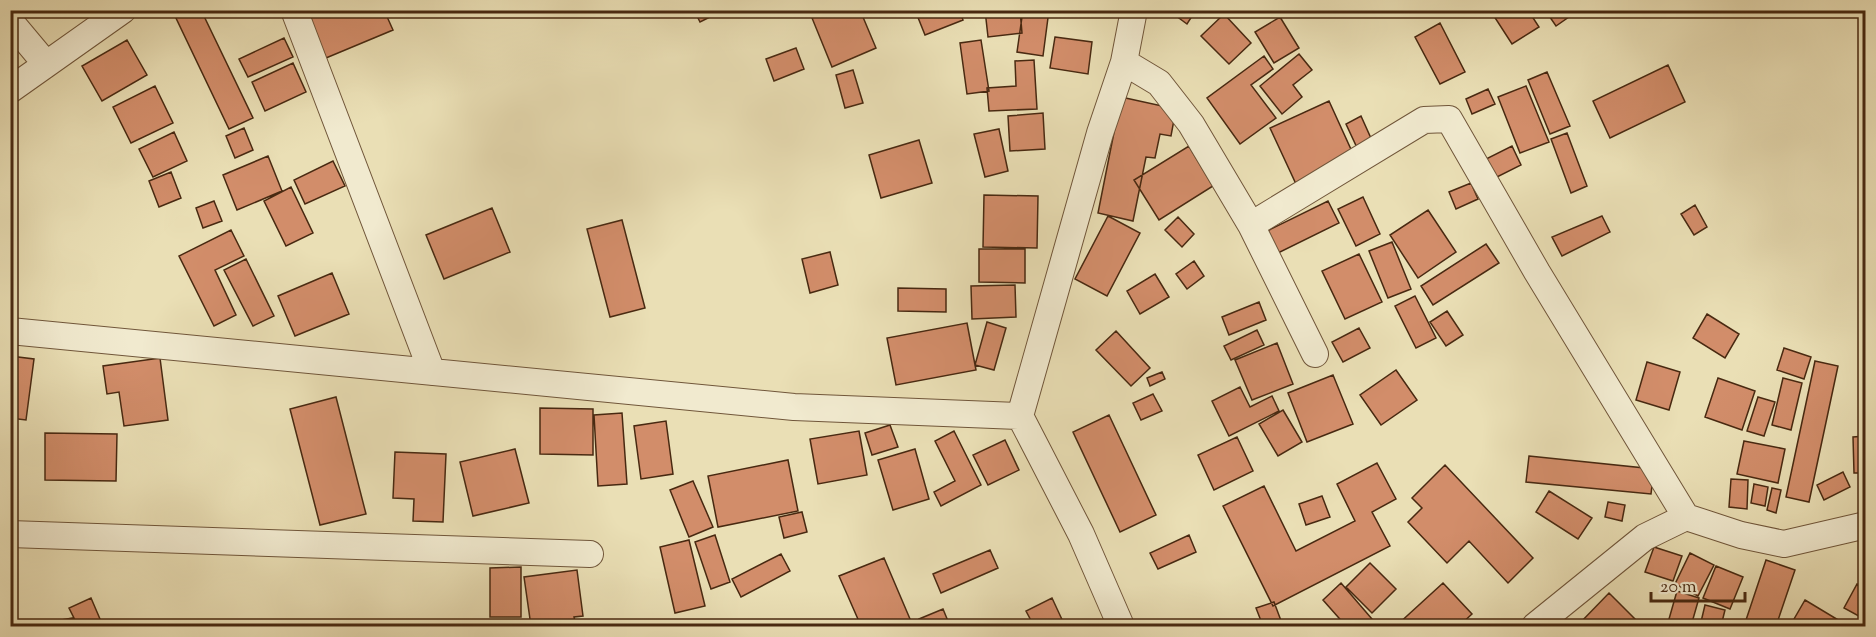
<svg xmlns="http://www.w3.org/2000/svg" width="1876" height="637" font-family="'Sorts Mill Goudy',serif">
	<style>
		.building { fill: #d28d6a; stroke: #482911; stroke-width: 1.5 }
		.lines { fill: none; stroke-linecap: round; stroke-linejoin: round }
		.minor-casing { stroke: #70563a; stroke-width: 28 }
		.minor { stroke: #f1eacf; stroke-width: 26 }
	</style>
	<rect width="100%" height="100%" fill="#eadfb5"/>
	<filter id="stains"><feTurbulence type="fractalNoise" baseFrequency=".00333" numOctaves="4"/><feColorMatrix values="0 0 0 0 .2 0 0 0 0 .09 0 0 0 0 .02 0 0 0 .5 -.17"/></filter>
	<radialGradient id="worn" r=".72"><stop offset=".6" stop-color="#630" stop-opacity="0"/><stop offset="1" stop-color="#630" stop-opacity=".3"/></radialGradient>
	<!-- building -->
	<path class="building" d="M186,10H201L253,118L229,129L175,16Z
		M321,10H384L393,30L326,58L308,16Z
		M694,10H724L700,22Z
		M829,10H860L876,48L832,67L812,18Z
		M915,10H959L963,20L925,35Z
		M985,10H1020L1022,33L988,37Z
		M1023,10H1049L1043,56L1017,52Z
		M1168,10H1196L1187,24Z
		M1490,10H1528L1539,27L1512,44Z
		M1545,10H1575L1576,12L1556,26Z
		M1224,14L1251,43L1229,64L1201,36Z
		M1280,17L1299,48L1274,63L1255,32Z
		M1440,23L1465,72L1440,84L1415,37Z
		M1055,37L1092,42L1088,74L1050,68Z
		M284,38L293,57L248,77L239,59Z
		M127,40L147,75L102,101L82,66Z
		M981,40L989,91L967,94L960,43Z
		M796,48L804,69L774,81L766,59Z
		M1299,54L1312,70L1293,85L1302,97L1282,114L1260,86Z
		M1264,56L1273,69L1251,85L1276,118L1240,144L1207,98Z
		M1034,60L1037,109L989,111L987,88L1016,86L1015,61Z
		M293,63L306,92L265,111L252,82Z
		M1668,65L1685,102L1610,138L1593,101Z
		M853,70L863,103L845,108L836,75Z
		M1547,72L1570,126L1550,134L1528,80Z
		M155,86L173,123L131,143L113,107Z
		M1526,86L1549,142L1520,153L1498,97Z
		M1488,89L1495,104L1472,114L1466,99Z
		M1121,97L1176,109L1171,136L1160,134L1155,158L1146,157L1133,221L1098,213Z
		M1329,101L1354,156L1296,184L1270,128Z
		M1043,113L1045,149L1010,151L1008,116Z
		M1361,116L1374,145L1359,152L1346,124Z
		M244,128L253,150L235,158L226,136Z
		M999,129L1008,171L985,177L974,134Z
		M174,132L187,161L153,177L139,149Z
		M1567,133L1587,186L1571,193L1551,139Z
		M919,140L932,183L881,198L869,155Z
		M1189,146L1213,186L1159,220L1134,180Z
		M1512,146L1521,165L1493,179L1484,160Z
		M268,156L282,191L237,210L223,175Z
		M333,161L345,186L305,204L294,180Z
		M171,172L181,198L159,207L149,181Z
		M1471,183L1478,199L1456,209L1449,192Z
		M291,187L313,233L286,246L264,201Z
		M984,195L1038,196L1037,248L983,247Z
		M1363,197L1380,234L1356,246L1338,209Z
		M214,201L222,221L203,228L196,208Z
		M1328,201L1339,223L1278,253L1267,231Z
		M1695,205L1707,227L1694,235L1681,214Z
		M492,208L510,252L444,279L426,235Z
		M1428,210L1456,252L1418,278L1390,235Z
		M1108,216L1140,233L1107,296L1075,279Z
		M1602,216L1610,232L1562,256L1552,237Z
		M1178,217L1194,234L1182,247L1165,230Z
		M622,220L645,308L610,317L587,229Z
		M231,230L244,256L215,270L236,315L214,326L179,256Z
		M1392,242L1411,289L1388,298L1369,251Z
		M1486,244L1499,263L1433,305L1421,286Z
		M979,249H1025V283L979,282Z
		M830,252L838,285L810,293L802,259Z
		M1359,254L1382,302L1345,319L1322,271Z
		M246,259L274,316L253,326L224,270Z
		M1194,261L1204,276L1187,289L1176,274Z
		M332,273L349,314L295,336L278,296Z
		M1155,274L1169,297L1140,314L1127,291Z
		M1015,285L1016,317L972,319L971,286Z
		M898,288L946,289V312L898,311Z
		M1415,296L1436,338L1416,348L1395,306Z
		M1259,302L1266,320L1229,335L1222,317Z
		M1447,311L1463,335L1446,346L1430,322Z
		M1707,314L1739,334L1725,358L1693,338Z
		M987,322L1006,328L994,370L975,365Z
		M967,323L976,370L896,385L887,338Z
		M1359,328L1370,348L1343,362L1332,342Z
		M1257,330L1264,345L1231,360L1224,346Z
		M1116,331L1150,368L1131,386L1096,350Z
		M1277,343L1293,384L1252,400L1235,360Z
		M1784,348L1811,357L1804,379L1777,370Z
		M10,356L34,359L26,420L10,418Z
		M160,358L168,420L124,426L119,392L107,394L103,366Z
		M1815,361L1838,366L1809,502L1786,497Z
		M1647,362L1680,372L1669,410L1636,400Z
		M1396,370L1417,400L1381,425L1360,395Z
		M1162,372L1165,379L1150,386L1147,378Z
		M1333,375L1353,424L1307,442L1288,393Z
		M1718,378L1755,391L1742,430L1705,417Z
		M1783,378L1802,383L1791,430L1772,425Z
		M1240,387L1250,407L1272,396L1279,411L1229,436L1212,401Z
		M1153,394L1162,411L1141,420L1133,403Z
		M336,397L366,514L320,525L290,409Z
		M1758,397L1775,402L1764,436L1747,431Z
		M540,408L593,409V455L540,454Z
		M1283,410L1302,442L1278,456L1259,424Z
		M622,413L627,484L598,486L594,415Z
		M1109,415L1156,515L1120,532L1073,432Z
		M666,421L673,474L641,479L634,426Z
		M890,425L898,447L872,455L865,433Z
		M859,431L867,475L818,484L810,439Z
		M954,431L981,485L941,506L934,492L955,481L935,441Z
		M45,433L117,434L116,481L45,480Z
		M1866,436V473H1854L1853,437Z
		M1237,437L1253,471L1214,490L1198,455Z
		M1005,440L1019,470L988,485L973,455Z
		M1744,441L1785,449L1778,483L1737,474Z
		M515,449L529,503L473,516L460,462Z
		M915,449L929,499L893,510L878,460Z
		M395,452L446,454L443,522L413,521L414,499L393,498Z
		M1529,456L1654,469L1651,494L1526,482Z
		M788,460L798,511L718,527L708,476Z
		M1377,463L1396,499L1372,512L1390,546L1273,606L1223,506L1264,486L1296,551L1355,521L1337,484Z
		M1445,465L1533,558L1508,583L1469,541L1447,563L1408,522L1422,508L1412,498Z
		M1843,472L1850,487L1824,500L1817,485Z
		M1731,479L1748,480L1747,509L1729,507Z
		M693,481L713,527L689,537L670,490Z
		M1754,484L1768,487L1765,506L1751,503Z
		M1772,488L1781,490L1776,513L1767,510Z
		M1549,491L1592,518L1578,539L1536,512Z
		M1322,496L1330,517L1306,525L1299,504Z
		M1608,502L1625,505L1622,521L1605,517Z
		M802,512L807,532L784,538L779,517Z
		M715,535L730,582L711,589L695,542Z
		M1189,535L1196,552L1158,569L1150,553Z
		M689,540L705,606L675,613L660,547Z
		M1654,547L1682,556L1673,581L1645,572Z
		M990,550L998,568L941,593L933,574Z
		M1690,553L1714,565L1698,596L1675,584Z
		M781,554L790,571L741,597L732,579Z
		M884,558L913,626H861L839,576Z
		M1766,560L1795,570L1776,626H1744Z
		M1370,563L1396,589L1372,613L1346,587Z
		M1716,566L1743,577L1730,609L1703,598Z
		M521,567V617H490V568Z
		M577,570L583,616L574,617L576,626H531L524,577Z
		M1341,583L1378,626H1346L1323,600Z
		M1443,583L1472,614L1459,626H1396Z
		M1857,584L1866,589V620L1844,608Z
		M1677,591L1699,598L1691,626H1667Z
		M1609,593L1642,626L1578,625Z
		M91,598L103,626H78L69,608Z
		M1052,598L1065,626H1034L1026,611Z
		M1805,600L1840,621L1837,626H1790Z
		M1274,602L1283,626H1263L1256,608Z
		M1705,605L1725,610L1721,626H1700Z
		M943,609L950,626H922L919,619Z
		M73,618L74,626H28Z"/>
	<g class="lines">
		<!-- minor casing -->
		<g class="minor-casing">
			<path id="minor" d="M294,10L432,372
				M10,21L46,64
				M1124,62L1159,83L1191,124L1251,225L1315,354
				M10,90L123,10
				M1251,225L1424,120L1449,119L1537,272L1686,517
				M10,331L794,407L1020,416L1100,133L1124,62L1134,10
				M1020,416L1081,534L1121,626
				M10,534L590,554
				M1535,626L1645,537L1686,517L1741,535L1784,544L1866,525"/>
		</g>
		<!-- minor -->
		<use href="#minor" class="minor"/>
	</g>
	<!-- margin -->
	<rect width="1876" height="637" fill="none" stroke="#eadfb5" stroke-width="36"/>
	<rect x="12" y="12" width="1852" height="613" fill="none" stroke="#482911" stroke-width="3"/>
	<rect x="18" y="18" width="1840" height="601" fill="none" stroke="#482911" stroke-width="1.5"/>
	<!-- scale -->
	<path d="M1651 592v9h94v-9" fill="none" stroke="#482911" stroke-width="3"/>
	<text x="1660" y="592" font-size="18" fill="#482911" stroke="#f1eacf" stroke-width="4.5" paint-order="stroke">20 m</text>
	<rect width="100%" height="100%" filter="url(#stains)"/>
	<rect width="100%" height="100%" fill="url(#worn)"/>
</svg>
